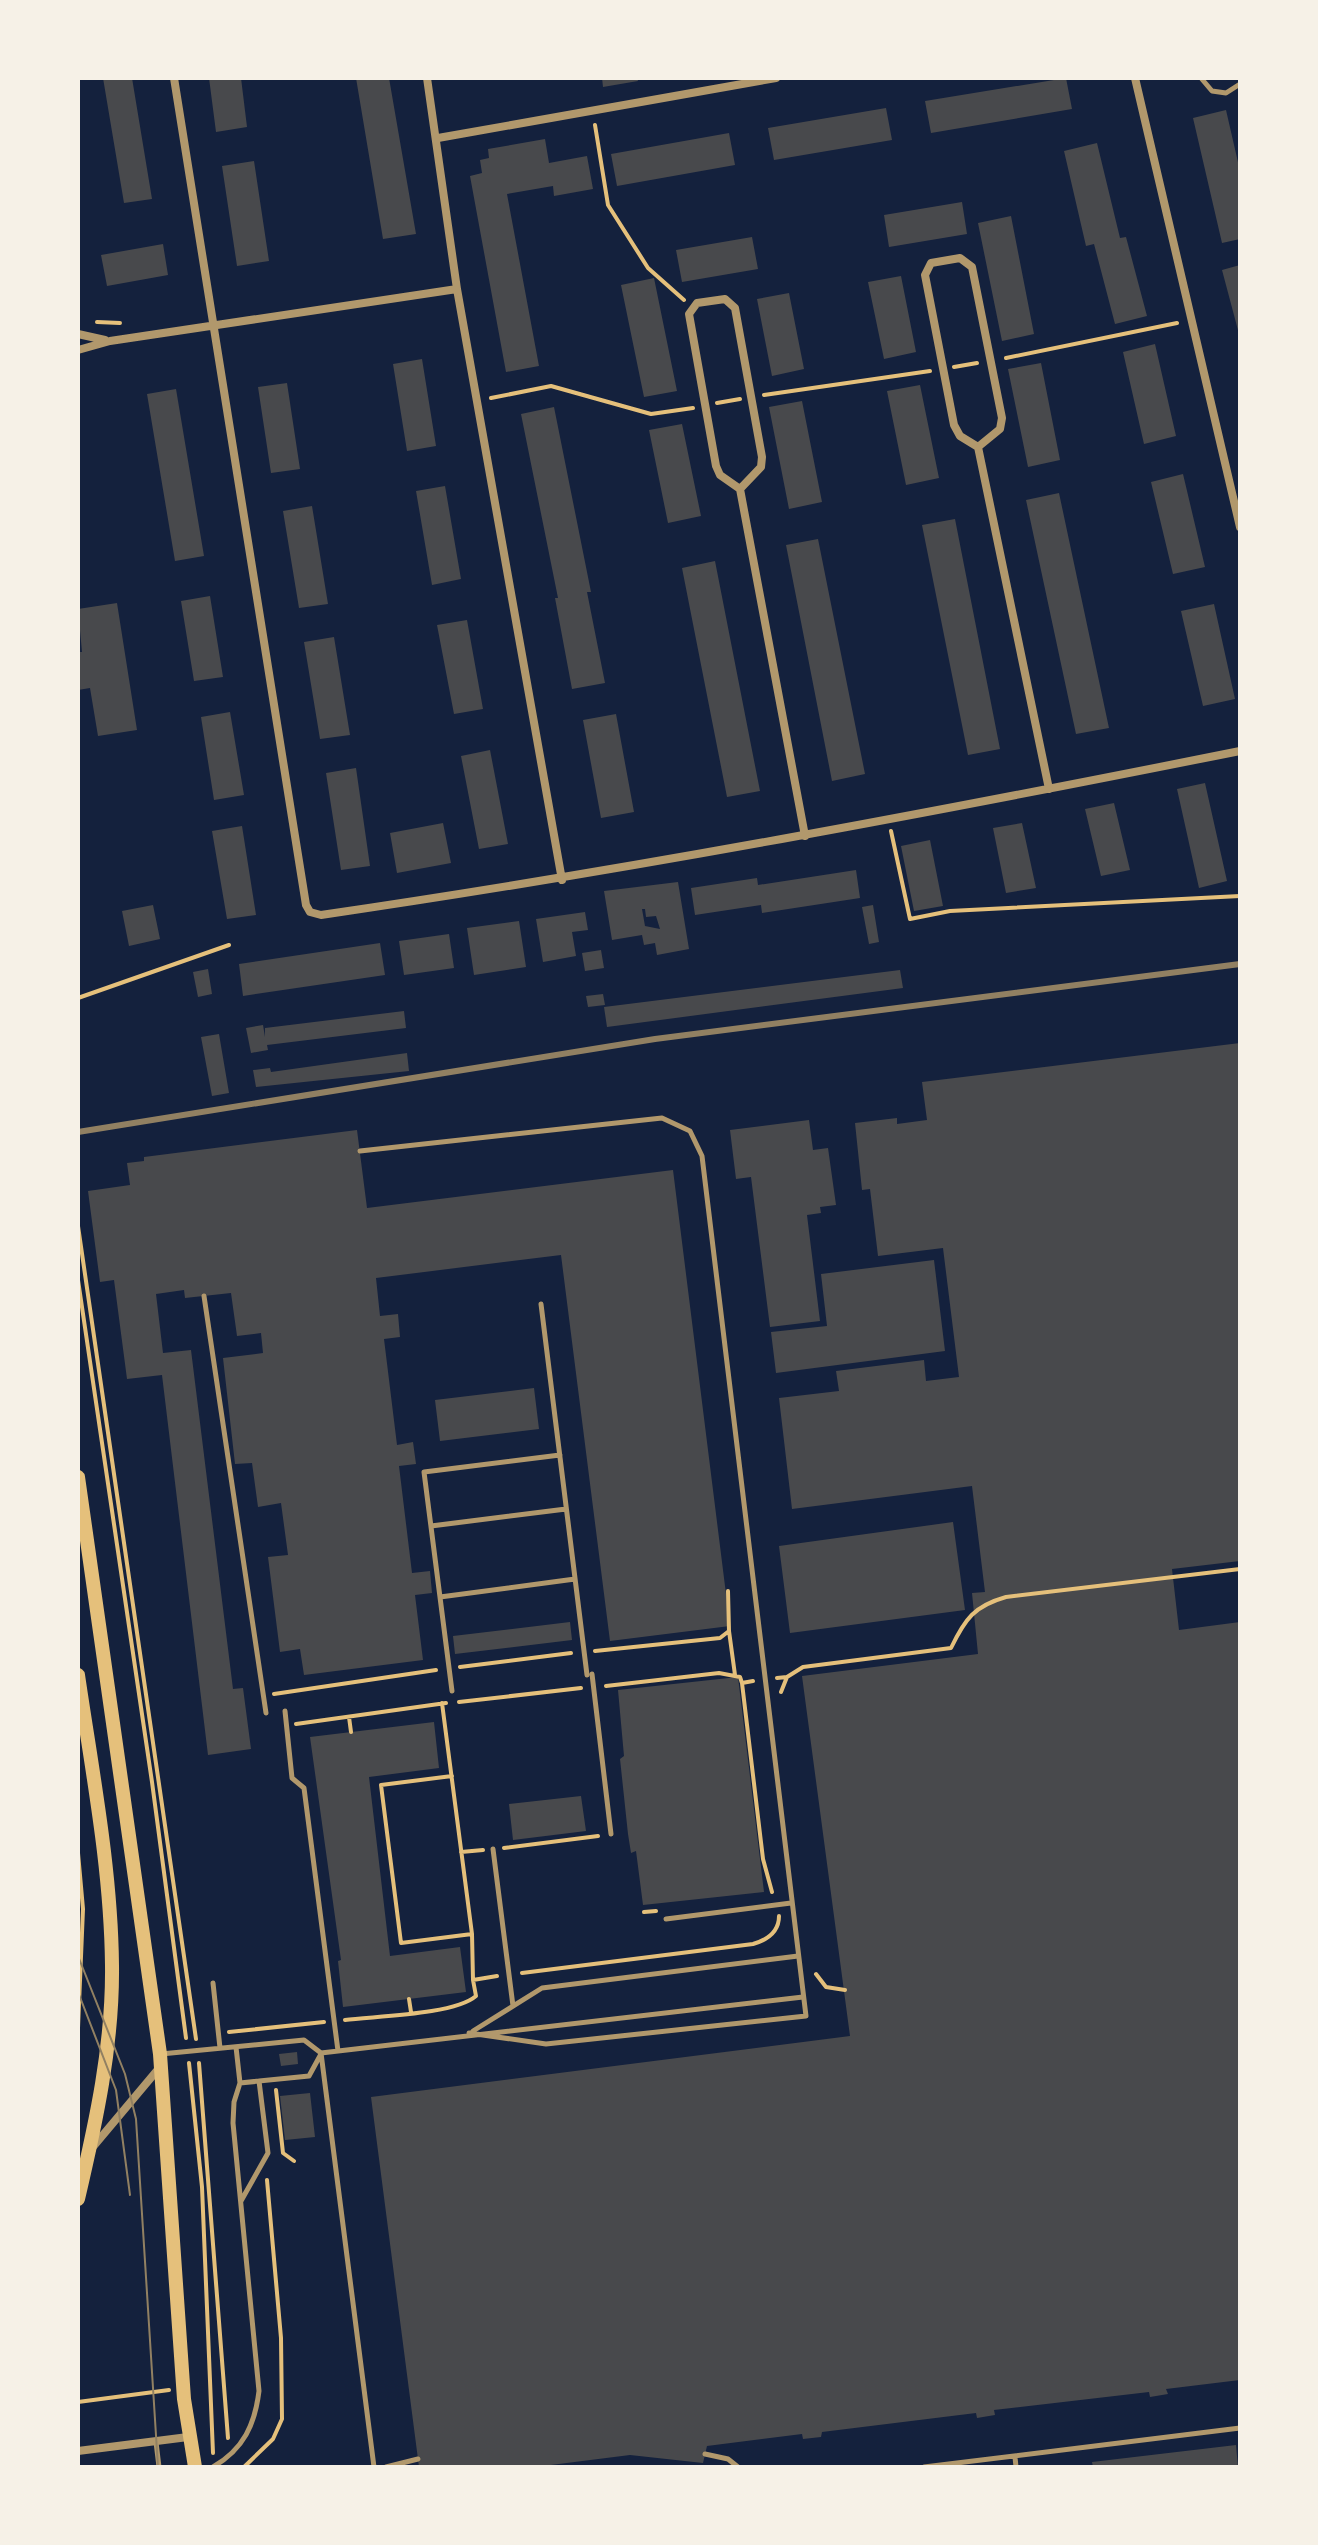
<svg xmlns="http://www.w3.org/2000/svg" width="1318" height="2545" font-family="'Open Sans',sans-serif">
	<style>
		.building { fill: #48494c; fill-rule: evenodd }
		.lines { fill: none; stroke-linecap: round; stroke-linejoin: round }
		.path { stroke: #e5c07b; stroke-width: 4 }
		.service { stroke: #b1986c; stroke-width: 5 }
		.minor { stroke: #b1986c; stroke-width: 8 }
		.secondary { stroke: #e5c07b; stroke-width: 14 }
		.tram { stroke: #918062; stroke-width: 2 }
		.rail { stroke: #918062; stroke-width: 6 }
	</style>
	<rect width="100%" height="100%" fill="#14213d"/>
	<!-- building -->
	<path class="building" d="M103,78H132L152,199L124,203Z
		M209,78H241L247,127L216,132Z
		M356,78H389L416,234L383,239Z
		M602,78H637L638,81L603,87Z
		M1066,78L1072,109L931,133L925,101Z
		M886,108L892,140L774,160L768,128Z
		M1226,110L1240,171V239L1222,243L1193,118Z
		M729,133L735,165L617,186L611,154Z
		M545,139L549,163L587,156L593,189L554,196L553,186L507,194L539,366L506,372L470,176L482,173L480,160L489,158L488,149Z
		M1097,143L1120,238L1126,237L1147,316L1115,324L1094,244L1086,246L1064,151Z
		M254,161L269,261L237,266L222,166Z
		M962,202L967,234L889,247L884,215Z
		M1011,216L1034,334L1002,341L978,223Z
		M752,237L758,269L682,282L676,250Z
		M163,244L168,275L107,286L101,255Z
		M1240,265V334H1239L1222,270Z
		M901,276L916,352L884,359L868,282Z
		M654,278L677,391L644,397L621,285Z
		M789,293L804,369L772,376L757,299Z
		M1155,344L1176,436L1144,444L1123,352Z
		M422,359L436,446L407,451L393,364Z
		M1041,363L1060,460L1028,467L1008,369Z
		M287,383L300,469L271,473L258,387Z
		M920,385L939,478L906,485L887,391Z
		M176,389L204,556L175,561L147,394Z
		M802,401L822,502L789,509L769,407Z
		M554,407L591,592H587L605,683L572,689L555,598H558L521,414Z
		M682,424L701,516L668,523L649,430Z
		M1183,474L1205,567L1173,574L1151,482Z
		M445,486L461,579L432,585L416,491Z
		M1059,493L1109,728L1076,734L1026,500Z
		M312,506L328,604L299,608L283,511Z
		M955,519L1000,749L968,755L922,525Z
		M818,539L865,774L832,781L786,545Z
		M715,561L760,791L727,797L682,568Z
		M210,596L223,677L194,681L181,601Z
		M117,603L137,730L98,736L90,688L78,690V652H82L78,609Z
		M1214,604L1235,699L1203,706L1181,611Z
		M467,620L483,709L454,714L437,625Z
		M334,637L350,735L320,739L304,642Z
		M230,712L244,795L214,800L201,717Z
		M616,714L634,812L601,818L583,720Z
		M490,750L508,844L479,849L461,756Z
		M356,768L370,866L341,870L326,773Z
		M1205,783L1227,881L1199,888L1177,789Z
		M1114,803L1130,870L1101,876L1085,809Z
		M443,823L451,863L397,873L390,833Z
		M1022,823L1036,888L1006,893L993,828Z
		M242,826L256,915L227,919L212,831Z
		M930,840L943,906L914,911L901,846Z
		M856,870L860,898L762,913L761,905L695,915L691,888L757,878L758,885Z
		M678,882L689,949L657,955L655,943L644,945L642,935L612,940L604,891ZM642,909H645L646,917L656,916L660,929L645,926Z
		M153,905L160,939L129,946L122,911Z
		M873,905L879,942L869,944L862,907Z
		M585,912L588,930L572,932L576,956L543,962L536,919Z
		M519,921L526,967L474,975L467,928Z
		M449,934L454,968L404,975L399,941Z
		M380,943L385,975L243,996L239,964Z
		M601,950L604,968L585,971L582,953Z
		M208,969L212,994L198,997L193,972Z
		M900,970L903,988L607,1027L604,1007Z
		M603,994L605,1005L588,1007L586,996Z
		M404,1011L406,1028L267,1045L268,1050L251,1053L246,1028L263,1025L265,1037V1028Z
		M219,1034L229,1093L212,1096L201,1037Z
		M1240,1043V1561L1172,1569L1179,1630L1240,1622V2380L1166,2389L1168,2394L1150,2397L1149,2392L994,2410L995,2415L977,2418L976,2413L822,2432L821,2437L803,2439L802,2434L707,2446L703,2463L630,2455L535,2467H419L371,2097L850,2036L802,1676L978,1654L972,1593L985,1592L972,1486L792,1509L779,1398L839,1391L836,1371L924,1360L926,1381L959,1377L943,1248L878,1256L870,1189L862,1190L855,1123L897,1118V1124L927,1120L922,1082Z
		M407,1053L409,1071L256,1087L253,1070L270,1068L271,1072Z
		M809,1120L813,1150L828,1148L836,1205L820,1207L821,1213L807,1215L820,1321L770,1327L751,1177L736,1179L730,1130Z
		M357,1130L367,1208L673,1170L730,1626L610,1641L561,1255L376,1278L380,1316L398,1314L400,1337L384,1339L397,1445L413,1442L416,1464L399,1466L412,1573L430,1571L432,1593L415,1595L423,1660L304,1675L300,1649L280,1652L268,1557L288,1555L281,1503L258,1507L252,1463L235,1464L223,1358L263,1353L261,1333L237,1336L231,1293L185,1298L184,1290L156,1294L163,1353L191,1350L233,1689L243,1688L251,1749L208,1755L162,1375L127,1379L114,1280L100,1282L88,1191L130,1185L127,1163L144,1161V1157Z
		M934,1260L945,1351L776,1373L771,1332L827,1326L821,1274Z
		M534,1388L539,1429L440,1441L435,1400Z
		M953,1522L965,1610L790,1633L779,1546Z
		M570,1622L572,1640L455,1654L453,1636Z
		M738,1677L764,1892L643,1905L636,1851L631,1853L628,1834L620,1759L624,1756L618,1690Z
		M434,1722L439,1768L369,1777L390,1956L460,1947L466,1992L343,2007L338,1961L341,1960L310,1737Z
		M581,1796L586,1831L513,1840L509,1804Z
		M297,2052L298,2064L281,2066L279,2054Z
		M310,2093L315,2137L285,2140L280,2096Z
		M1236,2445L1238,2467H1093L1092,2462Z"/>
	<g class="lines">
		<!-- path -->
		<path class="path" d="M595,125L608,205L648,268L684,300
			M97,322L120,323
			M1006,358L1177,323
			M954,367L977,363
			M764,395L930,371
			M491,398L551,386L651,414L693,408
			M717,403L740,399
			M891,831L910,919L950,911L1240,896
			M78,998L229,945
			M78,1226L196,2039
			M78,1280L152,1782L186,2038
			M728,1591L729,1631
			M595,1651L720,1638L729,1631L735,1675
			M460,1667L571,1653
			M777,1678L787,1677L803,1667L951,1648C965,1619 974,1606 1006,1597L1240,1569
			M753,1681L742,1683L763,1859L772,1892
			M606,1686L719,1673L740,1677L742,1683
			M781,1692L787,1677
			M274,1694L436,1670
			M459,1702L581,1688
			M442,1703L472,1934L473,1980
			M349,1717L351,1732
			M296,1724L446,1703
			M452,1776L381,1785L401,1943L472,1934
			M504,1848L598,1836
			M461,1852L483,1850
			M78,1853L83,1909L78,2028
			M644,1912L656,1911
			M522,1973L753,1944C767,1940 779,1932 779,1916
			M816,1974L826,1987L845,1990
			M409,1999L411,2012
			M345,2020C375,2016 454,2015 476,1996L473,1980L497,1976
			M229,2032L324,2022
			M189,2063L202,2187L213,2453
			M199,2063L228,2438
			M276,2090L283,2153L294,2161
			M78,2402L169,2390
			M244,2467L273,2439L282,2419L281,2338L267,2180"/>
		<!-- service -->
		<path class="service" d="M1201,78L1212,91L1226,93L1240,84
			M360,1151L662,1118L690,1131L702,1156L806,2016L546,2044L469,2033
			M204,1296L266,1713
			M541,1304L587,1675
			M431,1526L566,1509
			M440,1597L575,1579
			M592,1674L611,1834
			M452,1691L424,1472L560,1455
			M285,1711L292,1778L304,1788L338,2051
			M493,1849L513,2006
			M666,1919L791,1903
			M213,1983L220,2048
			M473,2031L542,1988L798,1956
			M321,2053L374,2467
			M161,2054L304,2040L321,2053L803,1997
			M240,2083L309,2076L321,2054
			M241,2201L268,2153L259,2081
			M156,2442L159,2467
			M705,2454L728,2459L738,2467
			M1015,2457L1016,2467
			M213,2467C244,2449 255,2424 259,2391L233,2123L234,2102L240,2083L236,2047
			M386,2467L418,2459
			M924,2467L1240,2428"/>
		<!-- minor -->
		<path class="minor" d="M174,78L306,905L310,912L321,915C629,870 935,812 1240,751
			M427,78L457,289L562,880
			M1135,78L1240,527
			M438,138L776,78
			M78,334L105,340
			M78,350L110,341L457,289
			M978,447L960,436L954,425L925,275L931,263L960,258L972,267L1002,418L1000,429L978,447L1049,789
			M740,489L720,475L716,466L689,314L697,303L725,299L735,308L762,457L761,467L740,489L805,836
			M92,2148L160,2067
			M78,2451L188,2437"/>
		<!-- secondary -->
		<path class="secondary" d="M78,1477L160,2054L184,2399L195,2467
			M78,1675C92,1771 111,1868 112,1965C113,2045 96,2122 78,2199"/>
		<!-- tram -->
		<path class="tram" d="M78,1956L125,2074L136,2119L158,2467
			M78,1992L116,2090L130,2195"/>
		<!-- rail -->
		<path class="rail" d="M78,1132L655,1039L1240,964"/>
	</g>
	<!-- border -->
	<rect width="1318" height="2545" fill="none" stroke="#f6f1e7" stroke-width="160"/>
</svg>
